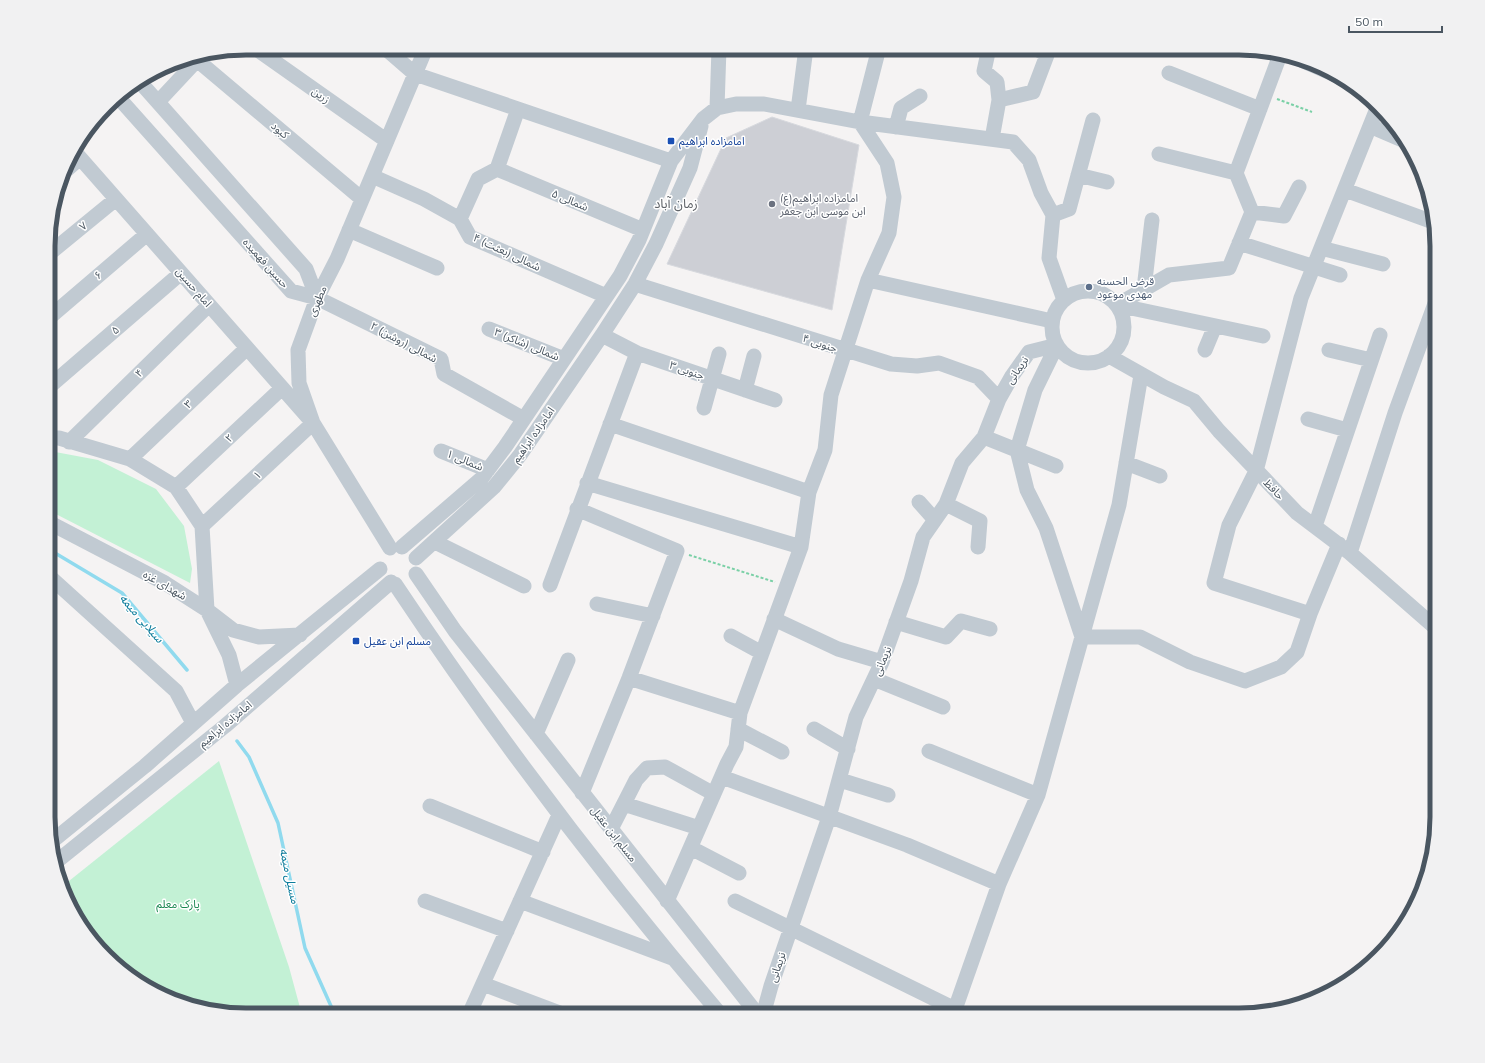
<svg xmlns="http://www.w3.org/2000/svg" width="1485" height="1063" font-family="Mulish,'Noto Sans Arabic',sans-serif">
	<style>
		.green { fill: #c3f1d5 }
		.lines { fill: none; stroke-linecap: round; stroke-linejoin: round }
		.stream { stroke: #90daee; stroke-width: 3.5 }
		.building { fill: #cdcfd5; stroke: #d7d9de }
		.path { stroke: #7ad0a6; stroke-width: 2; stroke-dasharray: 3 2; stroke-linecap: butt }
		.minor { stroke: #c1cad2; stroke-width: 15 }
		.transit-dot { fill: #1a4fb4; stroke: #fff; stroke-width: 1.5 }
		.worship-dot { fill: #6b7280; stroke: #fff; stroke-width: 1.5 }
		.service-dot { fill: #5c6f8a; stroke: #fff; stroke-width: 1.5 }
		.labels { text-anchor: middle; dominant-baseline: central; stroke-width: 3; stroke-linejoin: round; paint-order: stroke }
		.street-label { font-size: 11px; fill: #4a5661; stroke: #fff }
		.transit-label { font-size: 11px; fill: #164399; stroke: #fff; text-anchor: start }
		.worship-label { font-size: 11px; fill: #5b616d; stroke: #fff; text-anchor: start }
		.service-label { font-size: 11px; fill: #4e5e75; stroke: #fff; text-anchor: start }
		.park-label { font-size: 11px; fill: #17864f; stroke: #fff }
		.water-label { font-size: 12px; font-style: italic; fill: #0c7c9b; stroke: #fff }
		.quarter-label { font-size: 13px; fill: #5f6368; stroke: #fff }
		.rim { fill: none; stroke: #4a5661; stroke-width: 5 }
	</style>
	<rect width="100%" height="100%" fill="#f5f3f3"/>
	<!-- green -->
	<path class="green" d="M50,451L98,460L156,489L184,526L192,569L190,583L50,511Z
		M219,761L289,967L302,1015H233L182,1004L125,974L74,916L64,885Z"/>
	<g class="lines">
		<!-- stream -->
		<path class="stream" d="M50,550L122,593L187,670
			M237,741L249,757L278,823L305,948L335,1015"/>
	</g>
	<!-- building -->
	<path class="building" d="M772,117L859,145L832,310L667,264L726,138Z"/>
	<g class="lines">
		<!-- path -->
		<path class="path" d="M1277,99L1312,112
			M689,555L775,582"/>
		<!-- minor -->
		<path class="minor" d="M255,48L387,141
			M385,48L415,74L671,161
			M989,48L984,71L997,82L999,100
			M1299,59L1338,76
			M197,60L362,199
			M1169,73L1260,109
			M140,82L306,269L317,298
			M117,96L291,291L317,298L441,359L444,374L524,419
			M158,102L200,57
			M717,108L719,48
			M798,110L806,48
			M860,122L879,48
			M1370,126L1405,141
			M896,127L901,108L920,96
			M992,139L999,100L1033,92L1047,55L1035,48
			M74,151L313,423L202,526
			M1159,154L1236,173
			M497,169L643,230
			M64,172L80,158
			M1078,175L1107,182
			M372,176L424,199L460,219L470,237L606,296
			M1345,190L1433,222
			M1252,212L1284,216L1299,187
			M1053,215L1069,209L1093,120
			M460,219L478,179L497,169L518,109
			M349,230L437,268
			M1239,243L1340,275
			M1321,248L1383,264
			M50,253L116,199
			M868,280L1052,321
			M635,284L891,364L917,366L939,363L978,377L999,399
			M1144,289L1152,220
			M1052 327a36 36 0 1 1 72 0a36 36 0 1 1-72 0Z
			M1117,305L1169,275L1229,268L1252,212L1236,173L1280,55
			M1117,305L1263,336
			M50,317L147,234
			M489,329L564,359
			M602,335L637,353L775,400
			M1205,350L1215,326
			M1329,350L1371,360
			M1109,356L1164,387L1194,401L1219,431L1297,513L1350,553L1437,629
			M1141,375L1119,505L1082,637H1140L1190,662L1245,681L1281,667L1297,652L1310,614L1339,544
			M50,386L181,273
			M745,390L754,356
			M704,408L719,354
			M1308,419L1347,430
			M610,424L809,492
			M984,437L1056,466
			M50,438H59L130,459L176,487L202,526L207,610L229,655L237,685
			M69,442L209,305
			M441,451L488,470
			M130,459L247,348
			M1126,463L1160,476
			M587,483L801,547
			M176,487L282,388
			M919,502L935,520
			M946,504L980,521L978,547
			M577,509L677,551L629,678L582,793
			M50,523L165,583L207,610L233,630L259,637L300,635
			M1315,526L1380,335
			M435,542L524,586
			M402,547L481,479L505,447L620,276L639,240L671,161L703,119L717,108L736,104H764L860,122L1013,142L1029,160L1041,193L1053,215L1049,258L1064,300
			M390,548L313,423L299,383L298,350L317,298L337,259L426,48
			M1350,553L1395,413L1437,298
			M416,558L494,487L520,455L602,335L635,284L656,244L690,168L701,126
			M416,574L455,631L758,1015
			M50,577L176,691L193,723
			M395,584C495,734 604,878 721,1015
			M550,585L637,353
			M597,604L653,616
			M1310,614L1214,583L1229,525L1256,471L1301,298L1378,106
			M774,619L838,649L882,662
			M896,622L946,637L961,621L990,629
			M731,636L762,653
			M629,678L740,713L736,747L727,764L667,901
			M874,679L943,707
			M740,713L801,547L809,492L825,450L831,395L868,280L889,233L894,197L887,163L860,122
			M738,729L782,752
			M814,729L848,749
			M536,734L568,660
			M929,751L1038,795
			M722,777L907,845L999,884
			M840,780L888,795
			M624,804L699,828
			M430,806L543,852
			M611,829L636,780L647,768L665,767L714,794
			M50,843L145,766L237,685L380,569
			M691,848L739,873
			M56,862L225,726L391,582
			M425,901L507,931
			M520,901L672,958
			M735,901L955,1009
			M483,984L565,1015
			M471,1010L559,815
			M763,1015L771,986L829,817L856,717L882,662L911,581L923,537L946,504L962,463L984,437L999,399L1012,376L1029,352L1057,345
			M953,1015L999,884L1038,795L1082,637L1046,528L1027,490L1017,450L1035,390L1057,345"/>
	</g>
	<!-- markers -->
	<g class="transit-dot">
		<rect x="667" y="137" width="8" height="8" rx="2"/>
		<rect x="352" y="637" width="8" height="8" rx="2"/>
	</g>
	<circle class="worship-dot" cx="772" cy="204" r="4"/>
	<circle class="service-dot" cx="1089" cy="287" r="4"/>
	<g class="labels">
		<!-- street labels -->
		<g class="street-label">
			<text transform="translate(321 95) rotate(35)">زرین</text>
			<text transform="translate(280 130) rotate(40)">کبود</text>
			<text transform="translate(570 200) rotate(23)">۵ شمالی</text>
			<text transform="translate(83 226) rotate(-39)">۷</text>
			<text transform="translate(507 252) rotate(25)">۴ شمالی (بعثت)</text>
			<text transform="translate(266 263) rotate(48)">حسین فهمیده</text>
			<text transform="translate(98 275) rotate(-41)">۶</text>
			<text transform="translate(194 287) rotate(49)">امام حسین</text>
			<text transform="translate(317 301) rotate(-67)">مطهری</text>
			<text transform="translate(115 330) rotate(-41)">۵</text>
			<text transform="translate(404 342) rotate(28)">۲ شمالی (روشن)</text>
			<text transform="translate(820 343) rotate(18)">۴ جنوبی</text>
			<text transform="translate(527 344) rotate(22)">۳ شمالی (شاکر)</text>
			<text transform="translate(687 370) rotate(19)">۳ جنوبی</text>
			<text transform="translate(1017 370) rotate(-56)">نریمانی</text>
			<text transform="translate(139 373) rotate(-44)">۴</text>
			<text transform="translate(188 404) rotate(-44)">۳</text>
			<text transform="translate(533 435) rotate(-55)">امامزاده ابراهیم</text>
			<text transform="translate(229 438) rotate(-43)">۲</text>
			<text transform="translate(465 460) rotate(22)">۱ شمالی</text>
			<text transform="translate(257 475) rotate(-43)">۱</text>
			<text transform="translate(1274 489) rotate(46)">حافظ</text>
			<text transform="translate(165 585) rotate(30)">شهدای غزه</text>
			<text transform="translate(882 661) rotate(-68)">نریمانی</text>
			<text transform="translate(225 724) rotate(-40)">امامزاده ابراهیم</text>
			<text transform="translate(614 834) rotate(52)">مسلم ابن عقیل</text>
			<text transform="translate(777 967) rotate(-71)">نریمانی</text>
		</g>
		<!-- transit labels -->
		<g class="transit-label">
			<text x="679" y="141">امامزاده ابراهیم</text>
			<text x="364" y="641">مسلم ابن عقیل</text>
		</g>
		<!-- worship labels -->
		<g class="worship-label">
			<text x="780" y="198">(ع)امامزاده ابراهیم<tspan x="780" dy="13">ابن موسی ابن جعفر</tspan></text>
		</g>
		<!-- service labels -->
		<g class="service-label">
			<text x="1097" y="281">قرض الحسنه<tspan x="1097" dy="13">مهدی موعود</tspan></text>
		</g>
		<!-- park labels -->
		<g class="park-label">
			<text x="178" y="904">پارک معلم</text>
		</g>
		<!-- water labels -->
		<g class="water-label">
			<text transform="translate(142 618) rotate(49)">سیلابی میمه</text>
			<text transform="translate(290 876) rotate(78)">مسیل میمه</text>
		</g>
		<!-- quarter labels -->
		<g class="quarter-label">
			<text x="676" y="203">زمان آباد</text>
		</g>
	</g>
	<!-- crop -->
	<path d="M0 0H1485V1063H0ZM246 55H1239A191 191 0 0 1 1430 246V817A191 191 0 0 1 1239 1008H246A191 191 0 0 1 55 817V246A191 191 0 0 1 246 55Z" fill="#f1f1f2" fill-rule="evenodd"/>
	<path class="rim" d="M246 55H1239A191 191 0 0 1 1430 246V817A191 191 0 0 1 1239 1008H246A191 191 0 0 1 55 817V246A191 191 0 0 1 246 55Z"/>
	<!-- scale -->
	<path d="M1349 26v6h93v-6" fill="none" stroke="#4a5661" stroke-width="2"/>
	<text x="1355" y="26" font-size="12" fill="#4a5661" stroke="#ffffff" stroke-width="3" paint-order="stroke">50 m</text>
</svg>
